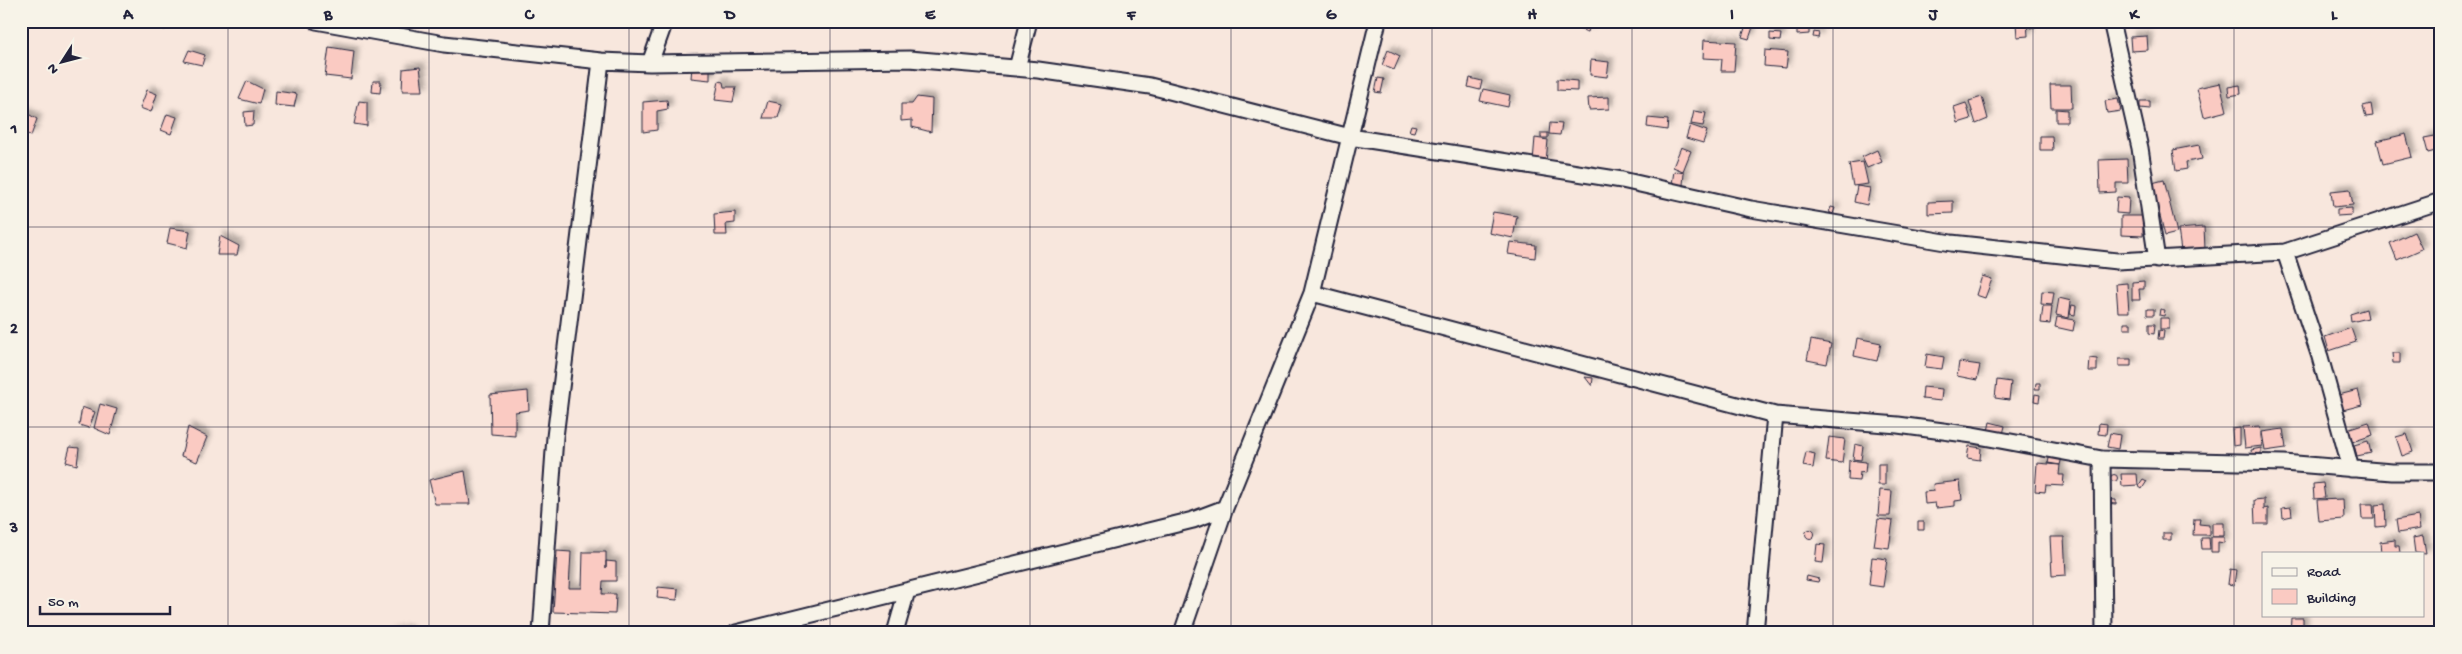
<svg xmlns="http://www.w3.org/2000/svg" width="2462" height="654" font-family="'Gochi Hand',sans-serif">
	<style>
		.building { fill: #facac2; stroke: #22223b; filter: url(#shadow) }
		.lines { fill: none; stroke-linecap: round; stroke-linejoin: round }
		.minor-casing { stroke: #22223b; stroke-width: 19 }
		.minor { stroke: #f7f3e8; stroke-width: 15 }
		.grid { fill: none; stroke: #22223b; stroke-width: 1; stroke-opacity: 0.55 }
		.neatline { fill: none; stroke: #22223b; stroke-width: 2 }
		.grid-label { font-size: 16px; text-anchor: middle; font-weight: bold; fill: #22223b }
	</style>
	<defs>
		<filter id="shadow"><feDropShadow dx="4.5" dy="-4.5" stdDeviation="2.5" flood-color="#0004"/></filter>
	</defs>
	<rect width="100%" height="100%" fill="#f8e7dd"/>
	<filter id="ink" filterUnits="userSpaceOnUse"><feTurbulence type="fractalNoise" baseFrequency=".02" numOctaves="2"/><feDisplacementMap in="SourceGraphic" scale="10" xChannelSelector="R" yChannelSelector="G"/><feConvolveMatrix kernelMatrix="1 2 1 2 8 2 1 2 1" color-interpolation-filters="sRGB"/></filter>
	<g filter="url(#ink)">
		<!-- building -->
		<path class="building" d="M152,21H173L172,24L168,22L165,30L151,25Z
			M1574,21L1591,22L1588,32L1572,27Z
			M2029,21H2053L2054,23L2030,28Z
			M2027,22L2028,36L2017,37L2016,23Z
			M1746,25L1753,27L1749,39L1742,37Z
			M1797,28H1809V34L1797,35Z
			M1814,32L1819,33L1818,38L1813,37Z
			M1770,33L1781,34L1780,41L1770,40Z
			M2147,36L2148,50L2131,51L2130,37Z
			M1704,40L1736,42L1734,71H1721L1722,59L1703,58Z
			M329,47L354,51L351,79L325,76Z
			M189,50L205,55L202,65L184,61Z
			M1388,50L1400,56L1394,70L1382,65Z
			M1765,50L1788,52L1786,68L1764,66Z
			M1591,60L1609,62L1607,77L1590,75Z
			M420,67L423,91H402L403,69Z
			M692,67L710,68V80L691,78Z
			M1378,78L1384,79L1381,93L1375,92Z
			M1470,78L1482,81L1480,90L1468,87Z
			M1557,79L1577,81V91L1557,90Z
			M247,81L263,89L259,104L239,99Z
			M373,81H381L380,93L372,92Z
			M719,81L723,82L724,87H736L733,102L715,100Z
			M2220,83L2227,111L2204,117L2197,88Z
			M2050,85H2071L2072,108H2051Z
			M2240,85L2241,94L2229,96L2228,87Z
			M1483,89L1510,95L1508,107L1480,101Z
			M147,90L157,94L151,112L140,108Z
			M276,91L297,94L294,107L275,105Z
			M917,97L932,99L931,132L912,127V120L901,121V104H912Z
			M1609,97V109L1589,110L1588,98Z
			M1982,97L1988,119L1976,124L1969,101Z
			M2118,99L2121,111L2107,113L2105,101Z
			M667,100L668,109L657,111V130L643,132V102Z
			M359,101L367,102V126L354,124Z
			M768,101L782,104L778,118H763Z
			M2140,101H2150V109L2140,108Z
			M1966,103L1971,119L1958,123L1954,107Z
			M2371,104L2373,116L2366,117L2363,106Z
			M2056,109L2067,110V122H2056Z
			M21,110L37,119L31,136L21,131Z
			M254,111L253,125L245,126L244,112Z
			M1694,111L1706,113L1703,126L1691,124Z
			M167,114L177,117L171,134L161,130Z
			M1648,118L1668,120L1667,130L1647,127Z
			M1550,123L1562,124L1560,135L1549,134Z
			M1411,125L1416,126L1414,132L1409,131Z
			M1690,125L1707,131L1703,143L1686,138Z
			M1541,133H1548V138H1541Z
			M2406,134L2412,157L2383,164L2377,141Z
			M2040,136H2052L2053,150H2040Z
			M2435,136L2439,150L2428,153L2424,138Z
			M1535,138L1548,140L1546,162L1533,161Z
			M2199,145L2202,159L2186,162L2187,169L2176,171L2173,150Z
			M1681,147L1691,151L1683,171L1673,167Z
			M1877,150L1882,162L1867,168L1862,157Z
			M2127,159L2128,183H2116V192L2100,193L2099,160Z
			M1863,162L1868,184L1853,186L1849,164Z
			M1674,171L1684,173L1683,185L1672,184Z
			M2164,180L2177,233L2165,236L2152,183Z
			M1857,186L1870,188L1867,205L1854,202Z
			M2350,189L2353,205L2333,207L2331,191Z
			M2117,197L2129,198L2128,214L2116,213Z
			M1953,201V213L1928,214V202Z
			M1831,207L1835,208L1833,214L1829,212Z
			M2352,208V215L2337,216V209Z
			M735,212V223L726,224L727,235H715L714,214Z
			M1493,212L1517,216L1513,238L1489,233Z
			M2121,216H2143V236L2121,235Z
			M2204,227L2205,249L2181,251L2178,229Z
			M170,228L190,231L187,248L167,243Z
			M2414,232L2422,249L2397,260L2390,243Z
			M220,236L239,246L237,255H217Z
			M1510,242L1536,245L1535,258L1508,254Z
			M1982,276L1992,279L1985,298L1976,295Z
			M2144,281V289H2139L2140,300H2132V282Z
			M2127,283L2129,312H2118L2116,284Z
			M2042,291L2054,292L2052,305L2041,304Z
			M2059,298L2071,301L2069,318L2056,315Z
			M2072,305L2076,306L2075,315L2070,314Z
			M2043,306H2052L2050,324L2041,323Z
			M2147,309H2154V315H2147Z
			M2160,309L2165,310L2164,316L2159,315Z
			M2366,309L2368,318L2351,322L2350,314Z
			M2057,317L2075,320L2073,331L2055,327Z
			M2160,318H2169V329H2160Z
			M2124,323H2131V329H2124Z
			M2149,324H2155L2154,334L2149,333Z
			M2351,328L2356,342L2329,351L2325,337Z
			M2159,330L2164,331L2163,339H2158Z
			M1857,338L1881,343L1877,361L1854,356Z
			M1811,340L1831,344L1827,364L1807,360Z
			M2392,353H2400V363H2393Z
			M1927,354L1944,357L1942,369L1925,367Z
			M2089,358L2097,359V371H2088Z
			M2119,359H2131V366H2119Z
			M1959,362L1980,365L1977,380L1957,376Z
			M1585,377L1593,378L1592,386Z
			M1997,380L2011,382L2009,400L1995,398Z
			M2036,383H2040V389H2035Z
			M1923,387L1942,389L1941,401L1922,399Z
			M2358,390L2362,405L2339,411L2335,396Z
			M528,391L529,410L515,412V436L491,434L490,395Z
			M2035,394L2040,395L2039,402L2034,401Z
			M100,404L117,409L110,435L94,428Z
			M82,407L95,412L89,428L79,425Z
			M1990,422L2005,426L2003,434L1988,431Z
			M2369,422L2373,435L2352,442L2347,429Z
			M2099,423L2107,424L2106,435L2098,434Z
			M2260,426L2262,446L2245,448L2243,427Z
			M188,427L207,437L197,462L181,456Z
			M2240,428V445L2233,446L2232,429Z
			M2283,429L2286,448L2265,451L2262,432Z
			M2110,433L2120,435L2118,449L2107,447Z
			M2407,434L2413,452L2402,456L2396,437Z
			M1829,437L1845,439L1842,463L1826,461Z
			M2368,441L2371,453L2357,456L2354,445Z
			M1855,444L1863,446L1861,460L1853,459Z
			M1969,446L1981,448L1980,460L1967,458Z
			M70,447L79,448L77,465L66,462Z
			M2261,448V455L2252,456L2251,450Z
			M2051,450L2063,453L2060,465L2048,463Z
			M1806,452L1815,454L1813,468L1803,466Z
			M1849,460L1866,462L1865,473L1860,472L1859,481L1848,480Z
			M2037,463L2060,465L2059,475H2064L2063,486L2046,485L2045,492L2035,491Z
			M1878,464H1885V485H1878Z
			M465,471L470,504H435L429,480Z
			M2121,474H2137L2138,485L2122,486Z
			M2110.5 478a3.5 3.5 0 1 1 7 0a3.5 3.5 0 1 1-7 0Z
			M2143,479L2147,481L2142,489L2138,486Z
			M1960,481L1962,500L1955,501V506L1936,508L1935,503L1925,504L1924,492L1934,491L1933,484Z
			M2323,483L2325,498L2314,499L2313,484Z
			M1880,490L1892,491L1890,516H1878Z
			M2104,499L2116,500V504L2104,503Z
			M2264,499V509L2268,508V524H2255L2254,500Z
			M2343,499L2344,519L2319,521L2317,500Z
			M2361,504H2373L2374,519H2362Z
			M2385,504L2386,526L2376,527L2375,505Z
			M2291,507L2292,516L2283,518L2282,508Z
			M2418,516L2420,529L2398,533L2396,520Z
			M1878,519L1893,521L1889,548L1874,546Z
			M2194,519H2200L2199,524L2209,525V535H2193Z
			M1918,522H1924V530H1918Z
			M2212,523H2224V536H2212Z
			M1805.5 534a4.5 4.5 0 1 1 9 0a4.5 4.5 0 1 1-9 0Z
			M2163,533H2171V540H2163Z
			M2423,536L2426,554L2415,553L2413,538Z
			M2050,537H2064L2066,575L2052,576Z
			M2211,537H2224V543L2218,542V552H2211Z
			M2201,538H2209L2210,549H2202Z
			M2395,540V546H2399L2400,553H2381L2380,542Z
			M1817,544L1825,545L1823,563L1815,562Z
			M557,551L571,552L569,588H582L583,552H606V568V561L616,562V581H603L602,594H616L615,614L553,612Z
			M1872,557L1887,559L1883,587L1869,585Z
			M2230,569L2236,570L2234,585L2228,584Z
			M1807,576L1819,579L1818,582L1806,580Z
			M658,587L678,589L677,600L657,598Z
			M2291,618H2303V633H2290Z
			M408,629V633H388Z"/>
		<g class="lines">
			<!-- minor casing -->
			<g class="minor-casing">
				<path id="minor" d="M316,21L444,44L601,61L650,63L909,59L1038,70L1150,86L1350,137L1622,180L1751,209L1951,243L2117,261L2285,252L2441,201
					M2111,21L2140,148L2157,260
					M650,63L665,21
					M1017,68L1029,21
					M2285,252L2320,357L2351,469
					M1312,293L1775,415L1898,425L1973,435L2102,459L2284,463L2392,472H2441
					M2102,459L2104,633
					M541,633L555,437L601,61
					M736,633L1193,520L1225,508
					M895,633L907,591
					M1182,633L1225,508L1312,293L1378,21
					M1755,633L1775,415"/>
			</g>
			<!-- minor -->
			<use href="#minor" class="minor"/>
		</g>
	</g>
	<!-- grid -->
	<path class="grid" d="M228,21V633M429,21V633M629,21V633M830,21V633M1030,21V633M1231,21V633M1432,21V633M1632,21V633M1833,21V633M2033,21V633M2234,21V633M21,227H2441M21,427H2441"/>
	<!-- margin -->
	<rect width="2462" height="654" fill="none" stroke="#f7f3e8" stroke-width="55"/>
	<!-- legend -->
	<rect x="2262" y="552" width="162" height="65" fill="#f7f3e8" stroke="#a29fa3"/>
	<rect x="2272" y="568" width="25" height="8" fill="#f7f3e8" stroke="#a29fa3"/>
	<text x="2307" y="576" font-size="15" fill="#22223b">Road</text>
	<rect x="2272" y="589" width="25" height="15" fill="#facac2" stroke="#a29fa3"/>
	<text x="2307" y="602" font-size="15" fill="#22223b">Building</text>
	<!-- north arrow -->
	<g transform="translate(62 62) rotate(234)" stroke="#f7f3e8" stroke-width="4" paint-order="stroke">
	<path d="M0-4L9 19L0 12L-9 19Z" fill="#22223b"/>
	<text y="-8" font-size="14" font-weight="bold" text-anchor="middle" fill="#22223b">N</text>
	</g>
	<!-- scale -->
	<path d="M40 606v8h130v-8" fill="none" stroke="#22223b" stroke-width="2.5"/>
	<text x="48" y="606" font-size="15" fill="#22223b" stroke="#f7f3e8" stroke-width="4" paint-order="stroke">50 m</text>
	<rect x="28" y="28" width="2406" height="598" class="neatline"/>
	<g class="grid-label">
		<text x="128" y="19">A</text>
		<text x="328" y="19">B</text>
		<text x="529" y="19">C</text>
		<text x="730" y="19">D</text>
		<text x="930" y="19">E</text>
		<text x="1131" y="19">F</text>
		<text x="1331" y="19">G</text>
		<text x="1532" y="19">H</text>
		<text x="1732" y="19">I</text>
		<text x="1933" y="19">J</text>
		<text x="2134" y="19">K</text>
		<text x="2334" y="19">L</text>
		<text x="14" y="133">1</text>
		<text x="14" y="333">2</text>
		<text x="14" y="532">3</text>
	</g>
</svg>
